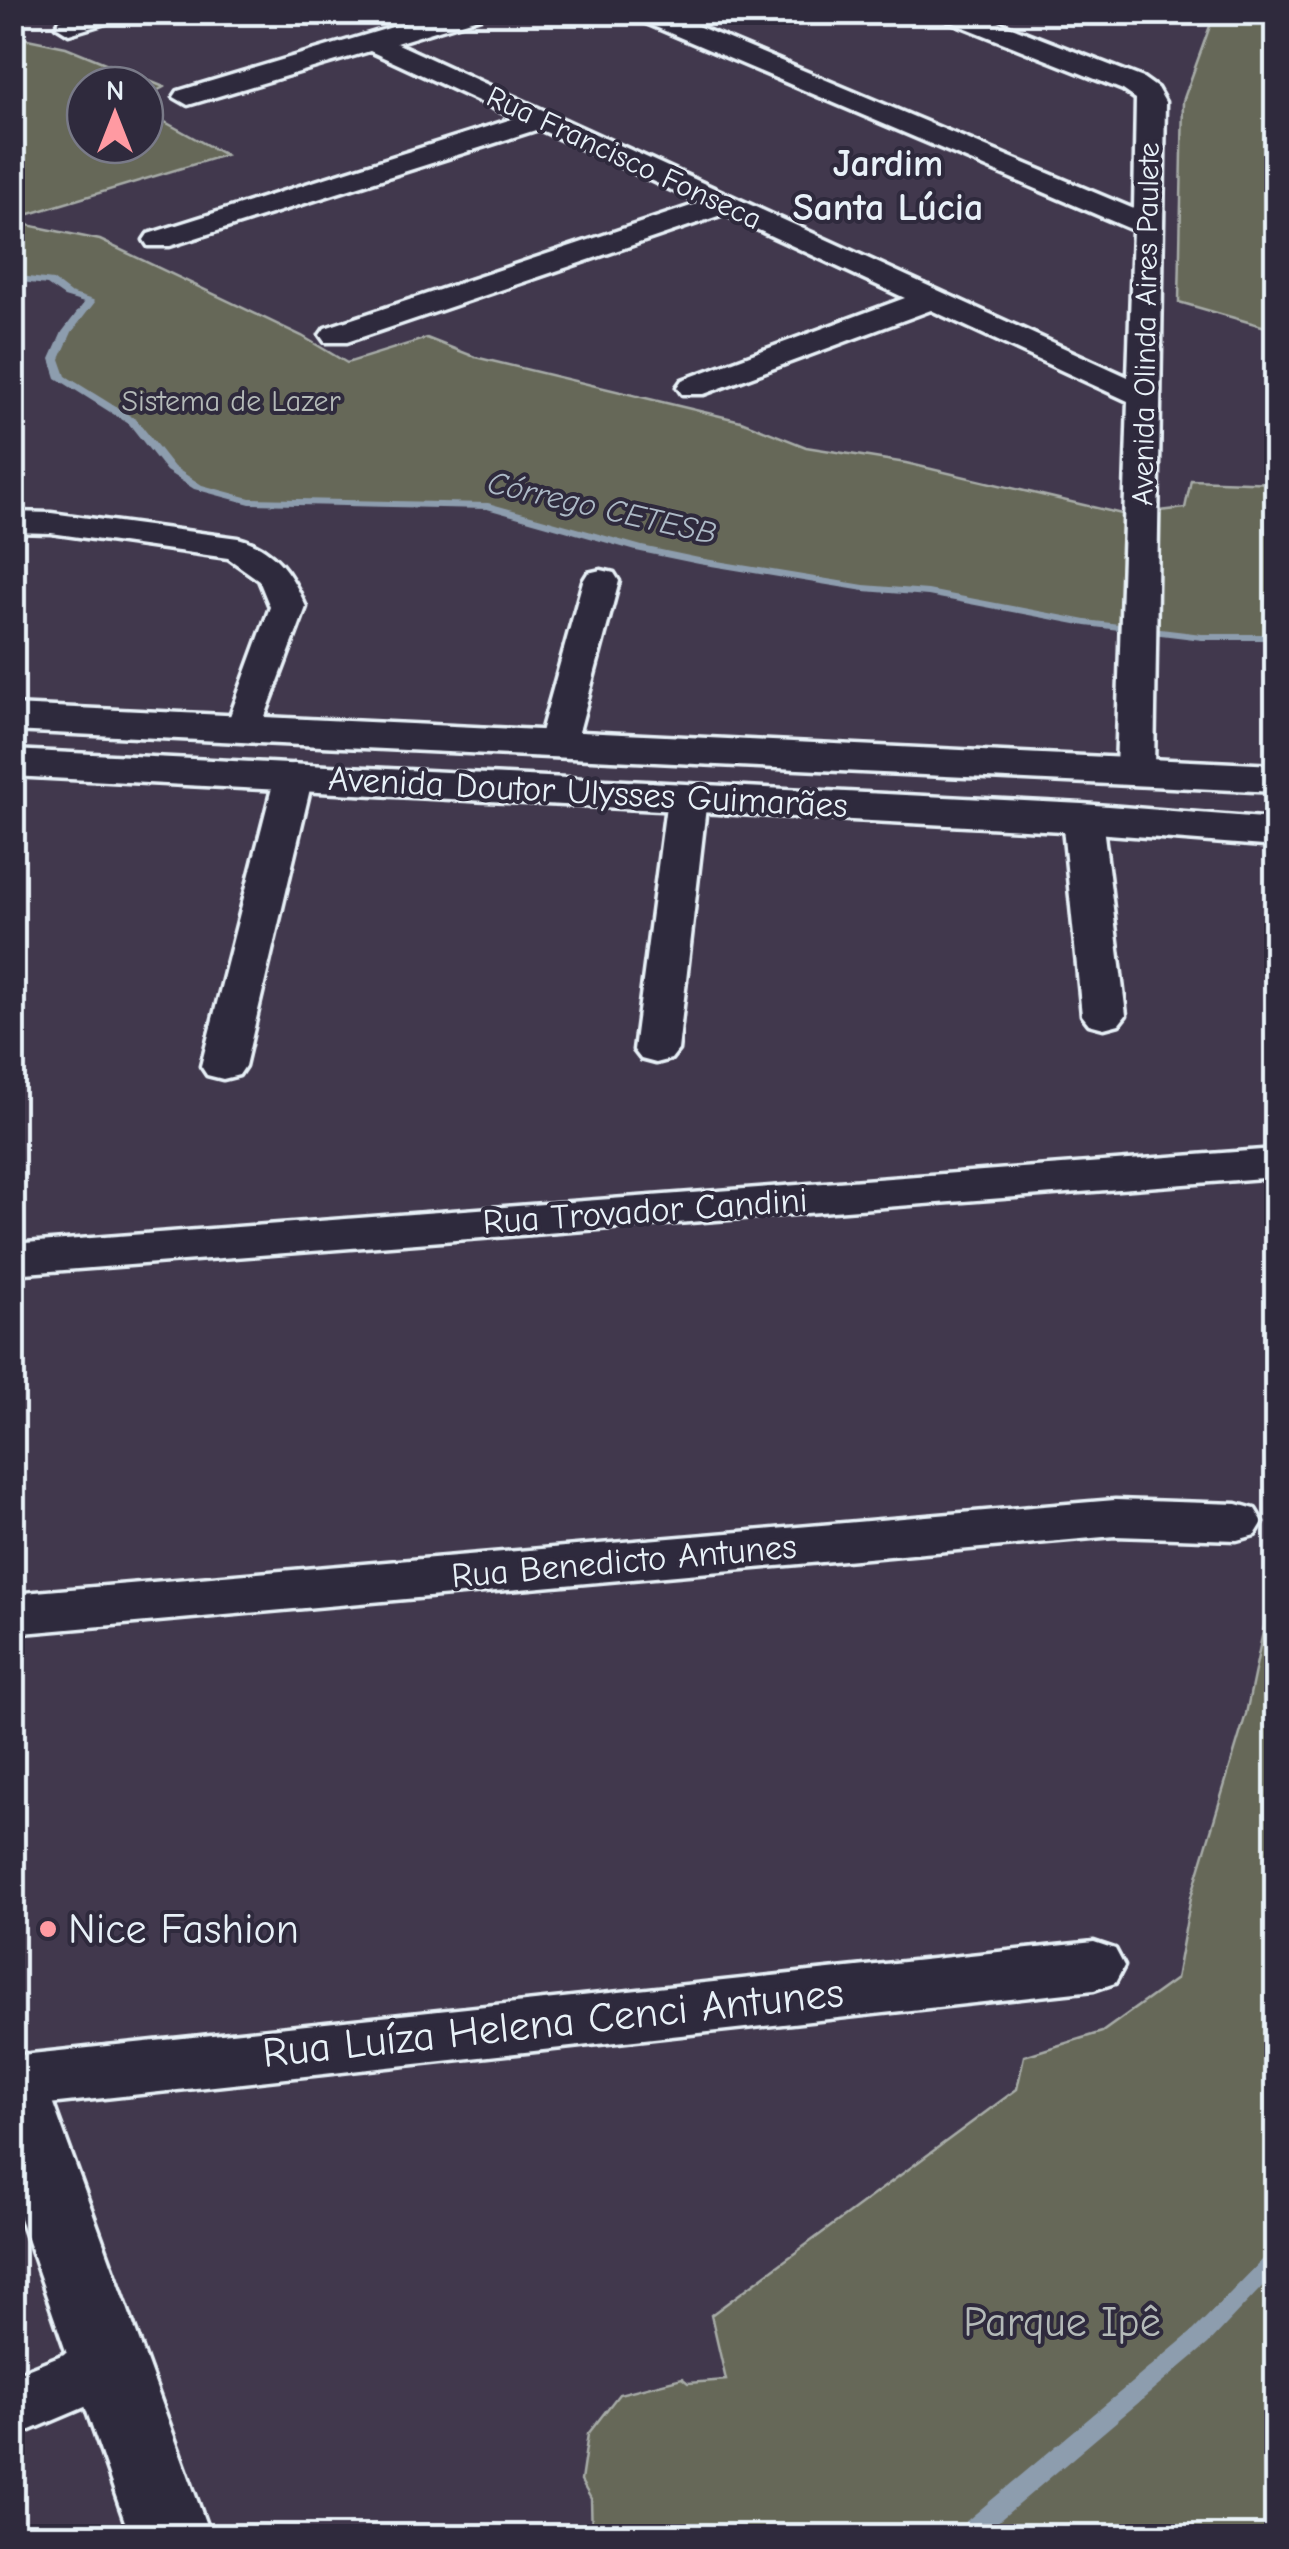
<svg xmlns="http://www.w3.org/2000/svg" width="1289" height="2549" font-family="'Comic Neue',sans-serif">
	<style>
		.green { fill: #666759; stroke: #a7aca8; stroke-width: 2.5 }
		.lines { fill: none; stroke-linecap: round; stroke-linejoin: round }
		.stream { fill: #8d9dae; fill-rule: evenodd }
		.street-casing { stroke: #e8f1f8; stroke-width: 7 }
		.secondary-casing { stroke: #e8f1f8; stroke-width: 7 }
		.street { fill: #2f2a3d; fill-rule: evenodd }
		.secondary { fill: #2f2a3d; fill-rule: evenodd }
		.poi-dot { fill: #ff9aa2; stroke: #2f2a3d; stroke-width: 4 }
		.labels { text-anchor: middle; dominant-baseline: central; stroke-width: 8; stroke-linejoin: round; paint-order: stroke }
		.far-street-label { font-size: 30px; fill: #e8f1f8; stroke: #2f2a3d }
		.far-park-label { font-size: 30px; fill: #b4bab8; stroke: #2f2a3d }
		.far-water-label { font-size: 32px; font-style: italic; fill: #acb9c6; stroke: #2f2a3d }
		.street-label { font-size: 35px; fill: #e8f1f8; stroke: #2f2a3d }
		.far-district-label { font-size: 38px; font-weight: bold; fill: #e8f1f8; stroke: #2f2a3d }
		.near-poi-label { font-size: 42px; fill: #e8f1f8; stroke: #2f2a3d; text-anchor: start }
		.near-street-label { font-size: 42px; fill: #e8f1f8; stroke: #2f2a3d }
		.near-park-label { font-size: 42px; fill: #b4bab8; stroke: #2f2a3d }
	</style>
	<rect width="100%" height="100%" fill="#41384d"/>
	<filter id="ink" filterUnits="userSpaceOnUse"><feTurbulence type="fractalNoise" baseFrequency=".01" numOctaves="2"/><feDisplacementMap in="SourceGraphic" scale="20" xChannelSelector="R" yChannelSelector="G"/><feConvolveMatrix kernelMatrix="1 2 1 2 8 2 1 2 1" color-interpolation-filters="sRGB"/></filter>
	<g filter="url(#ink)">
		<!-- green -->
		<path class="green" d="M1215,12L1276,13V330L1179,302L1183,101Z
			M13,36L66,47L164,87L145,97V85H85V145H145V111L225,155L13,219Z
			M13,222L100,240L302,336L347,363L427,338L475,357L741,421L806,447L906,463L1126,515L1185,508L1191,480L1276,483V637H1202L1086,623L928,593L864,588L699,561L640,549L488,506L250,501L198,487L170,469L133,422L61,378L55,359L61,343L89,302L67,295L50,282L13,278Z
			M1276,1569V2536H592L591,2499L581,2481L588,2434L619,2394L682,2378L688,2383L726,2380L711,2315L1017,2089L1024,2056L1102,2032L1176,1979L1191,1897L1246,1714Z"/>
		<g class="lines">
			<!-- stream -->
			<path class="stream" d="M12,275L53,280L70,293L93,300L95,302L72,332L60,359L66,376L137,420L174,467L202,485L250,498L488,503L642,546L699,558L864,585L928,590L1086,620L1202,634H1276V640H1202L1086,626L928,596L864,591L699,564L636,551L487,509L250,504L194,489L166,471L129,424L56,378L50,359L62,332L84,303L64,297L47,285L12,281Z
				M1276,2250V2272L1208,2344L981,2536H954L957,2529L1194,2330L1269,2253Z"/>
			<!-- street casing -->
			<g class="street-casing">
				<path id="street" d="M87,12H130L126,17L69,34L56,26L60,20Z
					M443,12H485L481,17L396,43L1128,377L1133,230L632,17L628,12H664L1134,209L1136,99L1123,90L939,17L935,12H973L1143,78L1157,88L1165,102L1154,771L1149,779L1135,783L1121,779L1116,771L1128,401L931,310L704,394H682L677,387L682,380L905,298L724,214L347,342H325L320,335L325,328L700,203L539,129L170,246H148L144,240L148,234L515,118L370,51L188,105L174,97L178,91Z
					M12,512L51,513L238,538C275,548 292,574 306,607L258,735L245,738L232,735L226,727L270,607L259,580L228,558L51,533L12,532Z
					M601,570L614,573L619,581L576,743L571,751L557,755L543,751L538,743L583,581L588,573Z
					M294,764L308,768L313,776L245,1066L239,1075L223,1079L207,1075L201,1066L275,776L280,768Z
					M687,786L701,790L707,798L678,1050L671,1059L656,1063L641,1059L634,1050L667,798L673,790Z
					M1082,806L1096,810L1102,818L1126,1015L1119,1024L1104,1028L1089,1024L1082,1015L1062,818L1068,810Z
					M1276,1149V1177L12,1274V1244Z
					M1115,1500L1237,1504L1255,1509L1263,1522L1255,1535L1237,1540L1115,1536L12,1634V1594Z
					M1094,1942L1115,1949L1124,1966L1115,1983L1094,1990L12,2108V2056Z
					M109,2336L132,2345L142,2366L132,2387L12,2438V2375Z"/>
			</g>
			<!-- secondary casing -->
			<g class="secondary-casing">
				<path id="secondary" d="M12,705L1276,765V792L12,731Z
					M12,750L1082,804L1276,819V847L1082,832L12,776Z
					M12,2060L37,2069L48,2090L210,2536H130L12,2195Z"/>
			</g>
			<!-- street -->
			<use href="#street" class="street"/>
			<!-- secondary -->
			<use href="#secondary" class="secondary"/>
		</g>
	</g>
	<!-- markers -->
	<circle class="poi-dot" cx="48" cy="1929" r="10"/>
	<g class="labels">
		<!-- far-street labels -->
		<g class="far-street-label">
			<text transform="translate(624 158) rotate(25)">Rua Francisco Fonseca</text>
			<text transform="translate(1146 324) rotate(-89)">Avenida Olinda Aires Paulete</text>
		</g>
		<!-- far-park labels -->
		<g class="far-park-label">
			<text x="231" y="401">Sistema de Lazer</text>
		</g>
		<!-- far-water labels -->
		<g class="far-water-label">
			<text transform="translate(602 508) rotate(13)">Córrego CETESB</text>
		</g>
		<!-- street labels -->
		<g class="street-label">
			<text transform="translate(588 792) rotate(3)">Avenida Doutor Ulysses Guimarães</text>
			<text transform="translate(645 1211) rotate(-4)">Rua Trovador Candini</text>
			<text transform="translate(624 1561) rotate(-5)">Rua Benedicto Antunes</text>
		</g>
		<!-- far-district labels -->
		<g class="far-district-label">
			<text x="888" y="164">Jardim<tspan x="888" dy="44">Santa Lúcia</tspan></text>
		</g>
		<!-- near-poi labels -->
		<g class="near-poi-label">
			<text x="68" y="1929">Nice Fashion</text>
		</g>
		<!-- near-street labels -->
		<g class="near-street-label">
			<text transform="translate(553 2023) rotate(-6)">Rua Luíza Helena Cenci Antunes</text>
		</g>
		<!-- near-park labels -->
		<g class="near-park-label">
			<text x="1062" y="2322">Parque Ipê</text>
		</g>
	</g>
	<!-- margin -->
	<rect width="1289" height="2549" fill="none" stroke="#2f2a3d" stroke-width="50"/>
	<rect x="25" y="25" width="1239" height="2499" fill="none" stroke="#e8f1f8" stroke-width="4" filter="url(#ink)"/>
	<!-- north arrow -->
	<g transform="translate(115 115)"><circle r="48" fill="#2f2a3d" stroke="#797a88" stroke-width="2.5"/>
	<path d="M0-8L18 38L0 25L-18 38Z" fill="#ff9aa2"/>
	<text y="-15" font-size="28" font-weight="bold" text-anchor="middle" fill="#e8f1f8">N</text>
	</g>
</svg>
